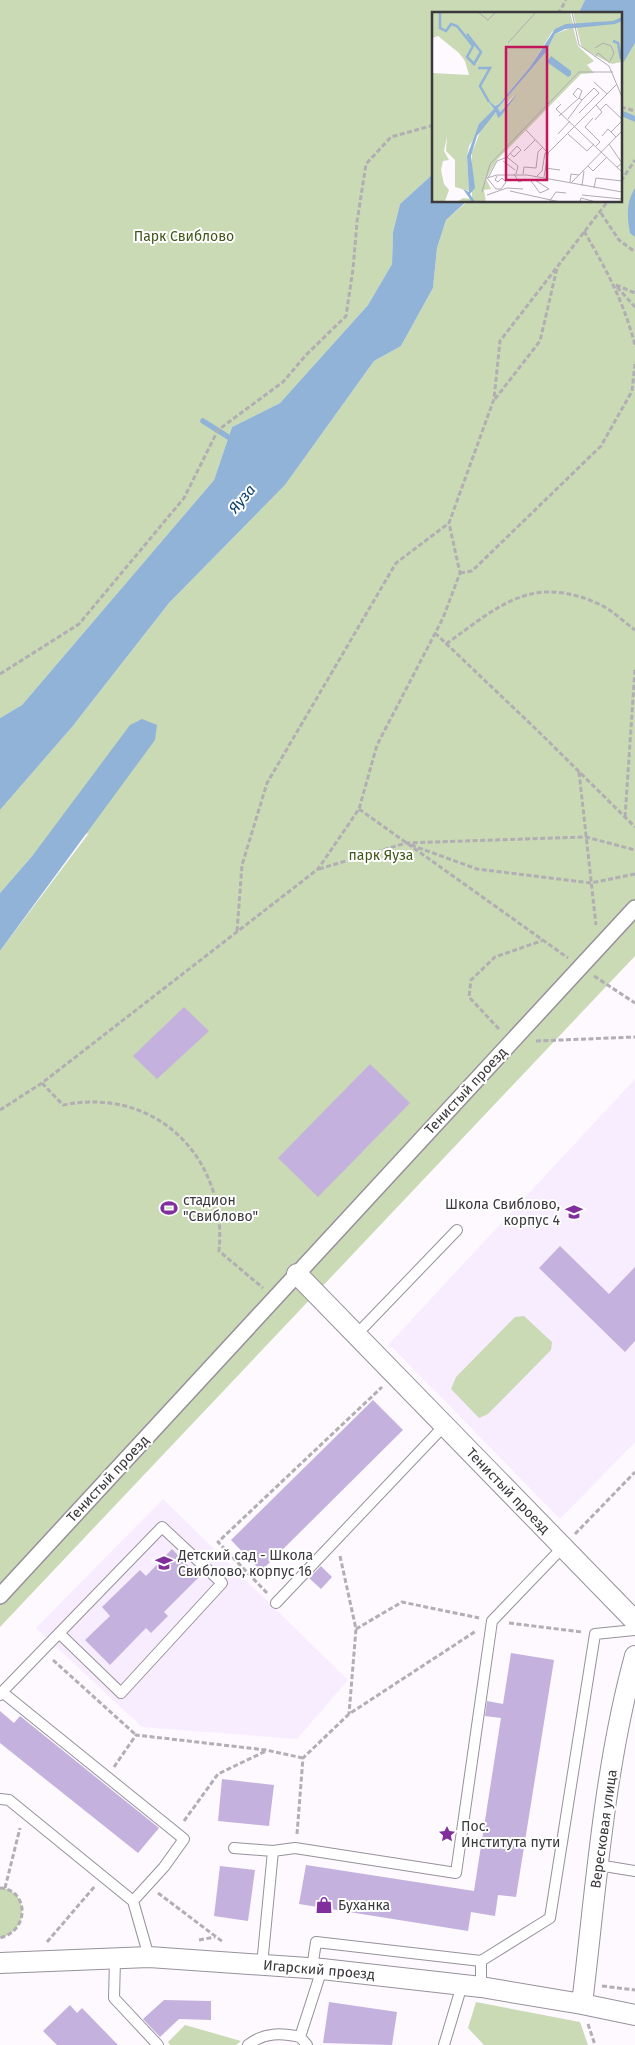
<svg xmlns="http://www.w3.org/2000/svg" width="635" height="2045" font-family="'Fira Sans',sans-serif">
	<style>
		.built { fill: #f8edff }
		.green { fill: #c9dab5 }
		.water { fill: #90b3d7 }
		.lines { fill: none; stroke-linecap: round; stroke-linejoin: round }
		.stream { stroke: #90b3d7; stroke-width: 5.5 }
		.building { fill: #c4b1dd }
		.service-casing { stroke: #97919b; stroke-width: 12 }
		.pedestrian-casing { stroke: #97919b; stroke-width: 18 }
		.minor-casing { stroke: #97919b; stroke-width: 22 }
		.path { stroke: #b2aeb3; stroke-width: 3; stroke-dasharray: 5 2.5; stroke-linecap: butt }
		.service { stroke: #fff; stroke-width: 10 }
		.pedestrian { stroke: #fff; stroke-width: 15 }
		.minor { stroke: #fff; stroke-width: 20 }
		.labels { text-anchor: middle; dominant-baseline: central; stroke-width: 4; stroke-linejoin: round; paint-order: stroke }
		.park-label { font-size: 14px; fill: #3e5616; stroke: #fff }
		.street-label { font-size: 14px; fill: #3c393d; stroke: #fff }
		.poi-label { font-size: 14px; fill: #3c393d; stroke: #fff; text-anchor: start }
		.water-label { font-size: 15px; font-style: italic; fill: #09416e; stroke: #fff }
		.inset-river { fill: none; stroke: #90b3d7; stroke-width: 2.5 }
		.inset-road { fill: none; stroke: #b0acb1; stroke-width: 1 }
		.view { fill: #c2185b; fill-opacity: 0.15; stroke: #c2185b; stroke-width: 2.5 }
		.inset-edge { fill: none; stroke: #3c393d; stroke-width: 2.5 }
	</style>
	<rect width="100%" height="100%" fill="#fdf9ff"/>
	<!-- built -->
	<path class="built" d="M635,1079V1442L560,1519L389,1344Z
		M163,1499L348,1680L297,1739L142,1727L36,1628Z"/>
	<!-- green -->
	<path class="green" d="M0,0H585L578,14H434V173L400,204L393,232L392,264L368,305L280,403L232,427L214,480L22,705L0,718Z
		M635,43V956L0,1627V951L89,833L33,855L0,893V810L72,727L169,603L285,485L374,361L401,346L433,288L437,248L446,220L468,201H621V67Z
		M524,1316L552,1342L551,1350L488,1414L479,1418L451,1389L456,1377L515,1317Z
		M0,1888C28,1889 31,1930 0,1938Z
		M476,2002L580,2022L588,2045H484L468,2028Z
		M185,2025L241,2041L236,2045H170L168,2042Z"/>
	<!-- water -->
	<path class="water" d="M585,0H635V43L621,67V14H578Z
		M434,173V201H467L446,220L437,248L433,288L401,346L374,361L285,485L169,603L72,727L0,810V718L22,705L214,480L232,427L280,403L368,305L392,264L393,232L400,204Z
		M635,188V237L630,233C627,217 626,203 635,188Z
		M142,719L157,725L155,740L0,951V893L33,855L130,725Z"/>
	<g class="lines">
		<!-- stream -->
		<path class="stream" d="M621,113L635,119
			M203,421L233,440"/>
	</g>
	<!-- building -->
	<path class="building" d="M184,1007L209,1031L157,1079L133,1056Z
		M370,1064L410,1103L318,1197L278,1158Z
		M560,1246L609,1294L635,1267V1341L625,1352L539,1268Z
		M373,1400L403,1430L261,1571L231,1540Z
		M172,1549L199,1577L164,1612L168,1616L151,1633L146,1628L110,1665L85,1640L110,1616L102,1607L140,1570L146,1576Z
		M321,1566L332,1577L321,1589L309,1578Z
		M511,1653L554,1660L516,1897L498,1895L495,1916L471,1912L468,1931L299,1904L306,1865L474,1891L501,1718L485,1716L487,1701L503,1704Z
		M0,1711L14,1723L20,1716L159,1828L138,1853L0,1743Z
		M222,1779L274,1785L269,1826L218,1821Z
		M220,1866L255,1870L248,1921L214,1916Z
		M164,2000L211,2001V2020L179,2019L160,2037L143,2019Z
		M329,2002L397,2012L392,2045L323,2043Z
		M70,2005L77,2013L82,2008L118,2045H57L43,2031Z"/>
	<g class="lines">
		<!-- service casing -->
		<g class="service-casing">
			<path id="service" d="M356,1335L457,1230
				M276,1603L444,1426
				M2,1692L162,1527L222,1583L121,1693L60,1634
				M0,1695L2,1692L184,1839L164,1867L133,1901
				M0,1799L9,1800L133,1901L149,1957
				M234,1848L273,1851
				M598,1865L635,1871
				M115,1959L114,1998L158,2045
				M262,1965L273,1851L295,1848L456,1873L492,1621L563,1547
				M312,1968L316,1942L481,1961
				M481,1987V1961L550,1918L595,1634L635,1630
				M248,2045C264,2032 282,2033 300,2037
				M307,2045L300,2037L322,1969
				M444,2045L462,1985"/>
		</g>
		<!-- pedestrian casing -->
		<g class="pedestrian-casing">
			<path id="pedestrian" d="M0,1596L635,908"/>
		</g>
		<!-- minor casing -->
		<g class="minor-casing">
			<path id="minor" d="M297,1274L635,1621
				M0,1963L149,1957L322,1969L481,1987L582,2004L635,2015
				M582,2004C596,1888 604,1769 635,1656"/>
		</g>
		<!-- path -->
		<path class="path" d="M558,14L566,0
			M621,107L635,111
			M621,181L635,160
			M601,213L619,240L635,252
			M584,231C607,271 623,300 635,345
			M616,285L635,293
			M617,287L635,307
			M495,399L540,341L557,268
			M460,573L472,571L601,446L632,391L635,364
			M435,633L539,732L635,827
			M446,644C500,605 533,573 601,605C613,611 624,622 635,630
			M0,674L79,624L184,498L218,430L283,382L306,355L346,316L353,269L357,222L366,164L391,137L434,125
			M579,772L596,925
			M359,809L568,958
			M625,817L635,669
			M411,845L477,869L591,883L635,874
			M319,869L406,843L586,837L635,850
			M237,931L242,865L267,783L396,563L449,523
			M594,976L635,1003
			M499,1029L469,997L471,980L495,957L544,940
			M536,1041L635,1037
			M42,1083L63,1105C156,1086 228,1158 219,1251L263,1288
			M0,1110L42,1083L318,869L359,809L377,745L443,618L460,573L449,523L494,399L500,341L608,201
			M575,1534L635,1472
			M340,1556L356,1629L349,1714
			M267,1593L218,1542L382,1387
			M509,1623L582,1632
			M356,1629L402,1602L479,1618
			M53,1660L136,1735
			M114,1767L136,1735L266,1750L303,1758
			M184,1821L218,1774L266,1751
			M297,1834L303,1758L349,1714L476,1631
			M0,1888C28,1889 31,1930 0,1938
			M5,1888L20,1828
			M158,1893L223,1942
			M199,1940L215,1937
			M47,1942L95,1886
			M602,1986L635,1990
			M588,2024L595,2045"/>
		<!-- service -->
		<use href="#service" class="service"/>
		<!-- pedestrian -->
		<use href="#pedestrian" class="pedestrian"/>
		<!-- minor -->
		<use href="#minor" class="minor"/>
	</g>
	<!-- icons -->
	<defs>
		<g id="stadium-bare" transform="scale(1.35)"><path d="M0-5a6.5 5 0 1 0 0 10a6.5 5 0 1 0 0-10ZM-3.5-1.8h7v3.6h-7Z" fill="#822f9e" stroke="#fff" stroke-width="2.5" paint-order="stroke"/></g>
		<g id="school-bare" transform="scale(1.35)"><path d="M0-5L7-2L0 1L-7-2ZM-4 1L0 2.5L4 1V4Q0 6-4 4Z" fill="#822f9e" stroke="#fff" stroke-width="2.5" paint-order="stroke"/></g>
		<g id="sight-bare" transform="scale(1.35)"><path d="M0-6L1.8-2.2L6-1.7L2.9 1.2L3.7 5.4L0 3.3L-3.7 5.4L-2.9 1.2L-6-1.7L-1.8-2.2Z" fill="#822f9e" stroke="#fff" stroke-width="2.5" paint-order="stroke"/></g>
		<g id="shop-bare" transform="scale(1.35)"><path d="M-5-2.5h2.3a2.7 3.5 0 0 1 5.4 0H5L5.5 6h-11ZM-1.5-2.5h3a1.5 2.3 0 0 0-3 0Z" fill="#822f9e" stroke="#fff" stroke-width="2.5" paint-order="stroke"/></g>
	</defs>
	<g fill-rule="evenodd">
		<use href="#stadium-bare" x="169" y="1208"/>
		<use href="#school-bare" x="574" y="1212"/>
		<use href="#school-bare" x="164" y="1563"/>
		<use href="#sight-bare" x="447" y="1834"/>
		<use href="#shop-bare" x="324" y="1905"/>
	</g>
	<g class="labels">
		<!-- park labels -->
		<g class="park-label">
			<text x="184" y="236">Парк Свиблово</text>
			<text x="381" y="855">парк Яуза</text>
		</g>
		<!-- street labels -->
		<g class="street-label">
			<text transform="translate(466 1091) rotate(-47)">Тенистый проезд</text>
			<text transform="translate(108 1479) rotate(-47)">Тенистый проезд</text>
			<text transform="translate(508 1491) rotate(46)">Тенистый проезд</text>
			<text transform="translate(604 1829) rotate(-82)">Вересковая улица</text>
			<text transform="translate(319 1970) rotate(5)">Игарский проезд</text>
		</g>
		<!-- poi labels -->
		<g class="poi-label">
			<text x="183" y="1200">стадион<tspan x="183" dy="16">"Свиблово"</tspan></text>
			<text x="560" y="1204" text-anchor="end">Школа Свиблово,<tspan x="560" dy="16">корпус 4</tspan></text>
			<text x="178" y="1555">Детский сад - Школа<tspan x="178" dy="16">Свиблово, корпус 16</tspan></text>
			<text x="461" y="1826">Пос.<tspan x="461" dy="16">Института пути</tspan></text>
			<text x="338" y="1905">Буханка</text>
		</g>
		<!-- water labels -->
		<g class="water-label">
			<text transform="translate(242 499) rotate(-50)">Яуза</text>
		</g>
	</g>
	<!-- overview -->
	<g transform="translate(432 12)">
		<rect width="190" height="190" fill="#fdf9ff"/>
		<path d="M0,0H138L141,12L120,20L98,55L67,92L63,94L57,89L62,97L37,134L35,144L37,179L23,175V148L14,139L15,124L12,139L17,148L11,149L9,158L12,172L17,178L13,189L7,190H0V61L37,63L33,49L27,41L6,24L0,26ZM141,0H190L189,50L180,52L153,38L149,33ZM141,15L146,34L162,49L155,53L162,61L149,62L65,148L54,167L59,177L52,178L54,190H25L31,186L40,187V141L50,115L64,100L69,104L83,82L68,100L66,96L114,40L123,22Z" fill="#c9dab5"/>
		<path d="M190,5V9L183,12L133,17L123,22L114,40L66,96L68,100L85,82L69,104L66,106L64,100L45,124L39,144L43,176L38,182L43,190H40L31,177L37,180L35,144L47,112L62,97L55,87L63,94L67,92L98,55L123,17L134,12L181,9ZM119,44L139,59V63L136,65L115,50Z" fill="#90b3d7"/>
		<path class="inset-river" d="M8,0V16L14,19L19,12L25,14L41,34L35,45L43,53M35,22L49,40L42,52M181,29L186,31L189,47M46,56H58L48,74L57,90"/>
		<path class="inset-road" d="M46,0L56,8L64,0M140,0L147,33L177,54L190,85M76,31L104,0M163,36L171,31L179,34L182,41L178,49M163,45L166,41L178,51M162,70L175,82M145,86L141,82L146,76L150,79L147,86M129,92L124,97L190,160M168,98L174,92L190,107M147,101L167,81L162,76L150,88M127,104L147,86L150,88L136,107M161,106L153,115L168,130L164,134M163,108L170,100L164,93M94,118L116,141H113L110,159L105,164M179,120L190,109M126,122L138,109M136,122L155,139L162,132M170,124L176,117L184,125M177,132L190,151L185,155M92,139L103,128M75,145L85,134L89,138L82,145L78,141M71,149L83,158M156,154L161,159L175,145M113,156L128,158M82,162L87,170L94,167M91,162L92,155L104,156L106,140L111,135M112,165L116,141L185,72M55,166L65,163H95L190,180M55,166L64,177H69L74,170L70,166L66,170L63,168L65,164M56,166L65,149L75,145L86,154L84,162M99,169L108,181L117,177L103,168M138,170L139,162L147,163M139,171L190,119M150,174L152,159M162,176L164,166L190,169M78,179L128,190M50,180L58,152L147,60H181M55,183L75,176L91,177M150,183L190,187M117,190L124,180L134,181M148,190L149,186L164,190"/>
		<path class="view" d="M74,35H115V168H74Z"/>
		<rect width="190" height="190" class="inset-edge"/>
	</g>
</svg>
